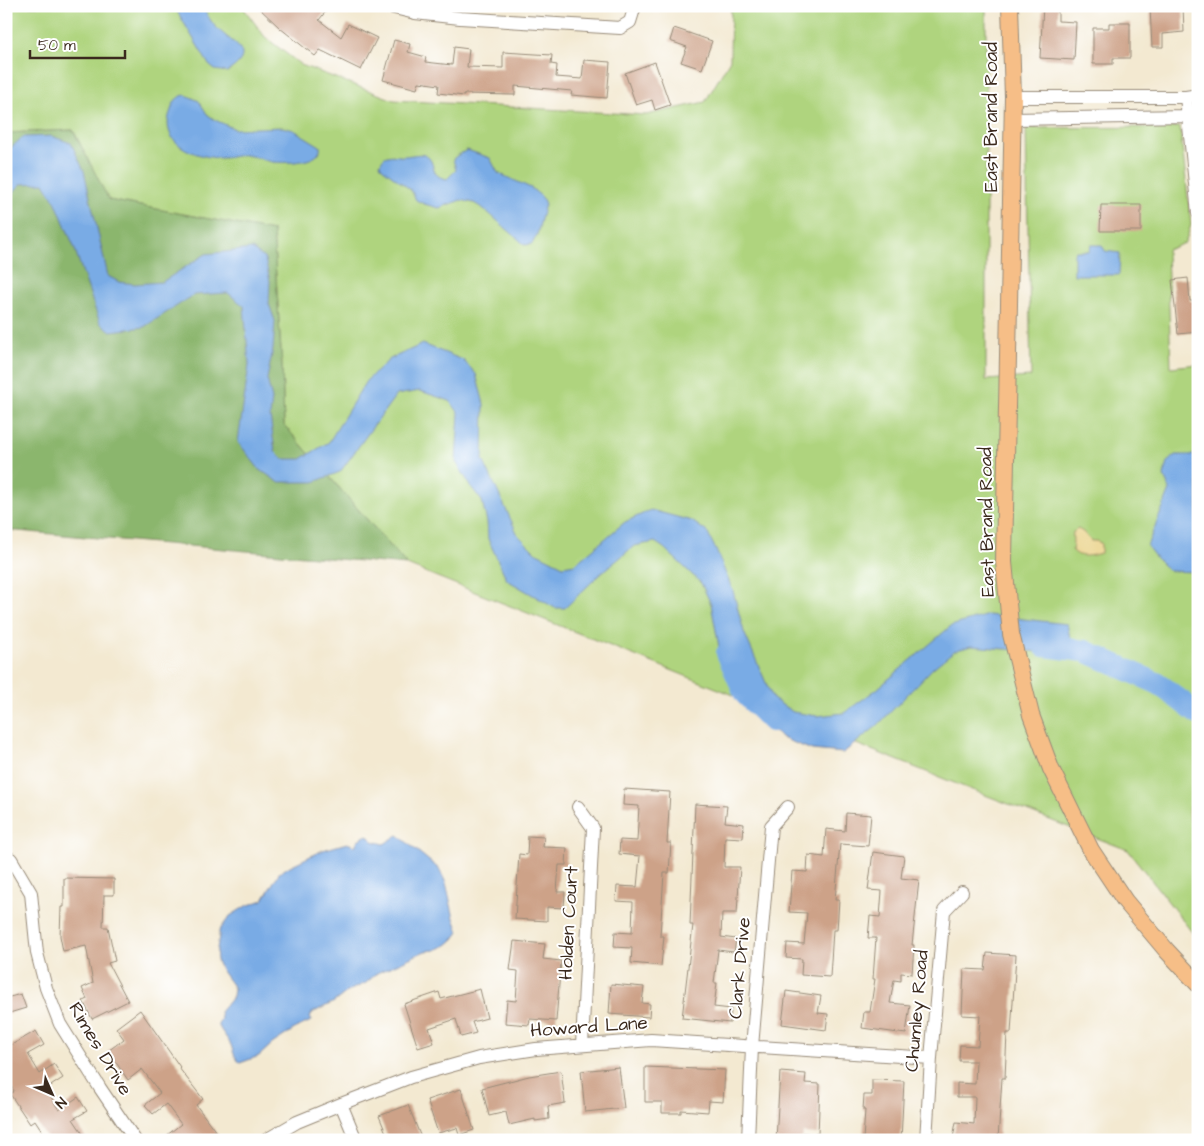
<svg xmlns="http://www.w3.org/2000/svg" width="1204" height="1146" font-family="'Architects Daughter',sans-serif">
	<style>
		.green { fill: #afd47e; stroke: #757f4e }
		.forest { fill: #8bb66d; stroke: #637046 }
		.sand { fill: #eeda9e; stroke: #94825e }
		.water { fill: #79abe5; stroke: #5a6a82 }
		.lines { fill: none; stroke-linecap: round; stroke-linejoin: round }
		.river { stroke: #79abe5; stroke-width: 22 }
		.building { fill: #cda288 }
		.minor-casing { stroke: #978a78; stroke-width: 14 }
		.major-casing { stroke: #978a78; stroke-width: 18 }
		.minor { stroke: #fff; stroke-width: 12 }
		.major { stroke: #f6be87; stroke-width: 16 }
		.labels { text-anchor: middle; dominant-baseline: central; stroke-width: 4; stroke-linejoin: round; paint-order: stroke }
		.street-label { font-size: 19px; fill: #3b2a1e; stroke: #fff }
	</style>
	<rect width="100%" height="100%" fill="#fff"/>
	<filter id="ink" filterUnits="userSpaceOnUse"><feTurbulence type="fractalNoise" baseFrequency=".02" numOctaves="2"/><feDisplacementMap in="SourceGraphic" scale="10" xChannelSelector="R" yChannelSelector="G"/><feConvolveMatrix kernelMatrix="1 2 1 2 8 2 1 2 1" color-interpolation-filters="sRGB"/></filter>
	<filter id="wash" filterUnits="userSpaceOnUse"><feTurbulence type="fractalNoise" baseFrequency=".0096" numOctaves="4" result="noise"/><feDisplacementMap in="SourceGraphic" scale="20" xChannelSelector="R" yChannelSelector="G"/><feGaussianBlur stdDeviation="1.12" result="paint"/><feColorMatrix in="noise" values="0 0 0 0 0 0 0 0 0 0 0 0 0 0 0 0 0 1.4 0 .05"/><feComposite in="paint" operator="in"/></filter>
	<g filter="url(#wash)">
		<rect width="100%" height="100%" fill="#f3e9d1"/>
		<!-- green -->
		<path class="green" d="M6,6H242L265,37L301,65L394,100L646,115L705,102L730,60L731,6H986V380L1031,377L1026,128L1180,127L1191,225L1185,243L1167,250L1171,367L1198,364V940L1128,850L967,788L407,565L284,425L282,366L273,231L108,200L73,130L6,133Z"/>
		<!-- forest -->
		<path class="forest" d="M73,130L109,200L273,231L282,366L284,425L407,565L6,530V133Z"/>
		<!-- sand -->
		<path class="sand" d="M1078,529L1083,532L1091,541H1096L1101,543V553C1090,556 1080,559 1072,550C1074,543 1072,538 1073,532Z
			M1198,805V828C1191,824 1186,817 1189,808Z"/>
		<!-- water -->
		<path class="water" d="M174,6H202C207,14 211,23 218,29C234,45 258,52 227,72L215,70L209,65Z
			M186,95L199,101L207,114L215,120L235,129L282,127L294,130L320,146C324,164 283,163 272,162C263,160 254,156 245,155C238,155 230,158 222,158C195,158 157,143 171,110C174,102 176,96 186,95Z
			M51,136L71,143L84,171L108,276L119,282L135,284L162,282L206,254L252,249L265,259L270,281L269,304L275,321L273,349L267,379L272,399L270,416L275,451L283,459H301L329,442L366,381L390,359L423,344L463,360L476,374L484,404L483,460L518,535L535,552L563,566L575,564L625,522L651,510L692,521L707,532L716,550L733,591L744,632L773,699L793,712L817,716L844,713L877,689L951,626L988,615L1067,624L1074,655L971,646L954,651L933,668L877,726L843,753L812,750L782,738L763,720L719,647L711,604L701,583L664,548L655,542L634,546L598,576L565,608H555L507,580L488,539L487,522L482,501L472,488L456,462L459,413L450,401L420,391L396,395L340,472L314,482H278L259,469L238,442L249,365L244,306L228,293L194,295L144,327L111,331L100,323L74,247L56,203L44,183L21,184L6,200V152L23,137Z
			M467,150L490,158L498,173L531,188L542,197L545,204L537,235L532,244L525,245L484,209L474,203L461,200L439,208L424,204L416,200L411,190L382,168L380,164C382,160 384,156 388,156C393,154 399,157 404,156C410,156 419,153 424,155C438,160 427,176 447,179L456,170L453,159L458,155Z
			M1091,245H1102L1105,251L1120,253L1119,275H1074V253L1076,251H1089Z
			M1176,455H1198V572H1196L1169,571L1156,558L1147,546L1170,490L1164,476L1167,462Z
			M367,835L373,841L384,844L398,835L439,869L446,883L454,918L459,932L454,939L447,945L435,950L425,951L377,973L366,983L348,991L334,1002L312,1013L310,1017L311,1021L296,1028L272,1044L259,1056L240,1063C234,1056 234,1054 231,1045C227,1037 221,1032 218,1024L221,1019L220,1012L233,996L234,988C229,980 219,969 217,960C215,950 220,940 219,931L230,916L246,906L263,900L279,873L290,866L323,850L347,843L355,846L358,840Z"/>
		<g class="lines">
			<!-- river -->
			<path class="river" d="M1044,646L1085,651L1159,684L1198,714
				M727,653L745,694L772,721"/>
		</g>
		<g id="blocks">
			<!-- building -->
			<path class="building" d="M257,6H330L319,20L341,37L348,24L377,38L361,70L320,50L315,56L280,28Z
				M1043,6H1058V21L1076,22L1074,60L1040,58Z
				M1183,6L1184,32L1163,34V47H1152L1150,8Z
				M1109,23H1130V58H1113V64H1093V28H1109Z
				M674,28L712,41L702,69L681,62L687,47L670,41Z
				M394,40L410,44L408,52L426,57L425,62L452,65L454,47L469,49L467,67L503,68V52L552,55L551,64L557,65L556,77L582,79L584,60L610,62L607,98L571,95L572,91L515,86V95L464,94V96L438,93L439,85L419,82L417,89L383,80Z
				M655,62L670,105L655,110L652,100L636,105L625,73Z
				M1101,205H1141V231H1100Z
				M1188,278L1190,301H1198V332L1178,334L1172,280Z
				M624,789L670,792L667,843H671L669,873H664L660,936H664L661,966L631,963L632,948L614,947L615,932L632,933L633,902L616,901L617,886L637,887L640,856L619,854L620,840L637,841L639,806L623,805Z
				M695,804L727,806L725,822L744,824L743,838L725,837L724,867H740L737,913H722L721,937L736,939L734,952L718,950L714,983H717L714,1007L731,1009L730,1023L682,1018L693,925H690Z
				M846,813L871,815L868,846L840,844L835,900H839L837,930H833L830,977L801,975L802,959L786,958L787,943L804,944L807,913L789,912L792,871L807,872L808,855L824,857L826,829L845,831Z
				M528,836L544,837L543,847L567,848L566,865H559L557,892H565L564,908L547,907V921L515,919L519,854L527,855Z
				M873,852L904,856L901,878L919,880L912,945H914L912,974L901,973V981L894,980L890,1003L910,1005L906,1034L862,1028L864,1012H870L875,979H873L876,938H868L870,916L880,917L882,891L868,890Z
				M64,878L114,879V895H104L103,927H108L115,961L108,963L128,1001L92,1019L83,1001L87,999L82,988L93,983L86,946L63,951L60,936L61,907H64Z
				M514,941L545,944L543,959L561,961L556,1021L530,1019L529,1025L505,1023L507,1000L516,1001L518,971L510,970Z
				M987,953L1016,955L1011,1033H1007L1005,1078H1002L998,1140H968L953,1138L956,1122L974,1124L975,1097H957V1083L975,1084L976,1061H959L960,1045L978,1046L980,1016L962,1015L964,969L985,970Z
				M611,984L644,987L642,1003L650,1004L649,1017L609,1014Z
				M480,989L487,1018L472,1022L476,1033L461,1037L456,1019L429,1028L434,1043L418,1048L404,1004L439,992L441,999Z
				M786,991L821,996L818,1013L828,1014L826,1030L782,1024Z
				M21,994L26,1008L6,1014V998Z
				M140,1010L180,1067L179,1068L203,1099L196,1105L222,1140H161L181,1124L166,1104L153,1114L145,1105L160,1093L142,1069L128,1080L108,1051L124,1039L116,1028Z
				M36,1031L44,1045L28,1054L40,1074L54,1064L63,1078L46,1089L59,1110L78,1097L87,1111L73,1119L87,1140H48L35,1120L30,1124L10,1094L14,1091L6,1077V1048Z
				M619,1067L624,1108L585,1112L581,1071Z
				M645,1067L725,1070L723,1102L709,1101L708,1112L681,1110V1113H662V1102H645Z
				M561,1071L565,1103L548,1106L549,1119L535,1121V1119L509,1125L506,1112L489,1116L482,1088L529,1076Z
				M780,1072L806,1074L805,1083L820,1084L818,1134L803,1133L802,1140H776Z
				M872,1080L904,1081L901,1140H863L865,1110H863L864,1095H872Z
				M461,1089L474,1130L459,1135L457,1128L438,1133L427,1100Z
				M408,1105L422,1140H389L379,1116Z"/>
		</g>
	</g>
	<g filter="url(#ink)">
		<use href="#blocks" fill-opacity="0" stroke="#978a78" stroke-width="1"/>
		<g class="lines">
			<!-- minor casing -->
			<g class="minor-casing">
				<path id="minor" d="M386,6L415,13L460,18L620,28L630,22L635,6
					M1013,97H1186L1198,95
					M1186,97L1198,213
					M1012,119L1188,116L1198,114
					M578,807L593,828L582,1045
					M11,859L31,893L37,953L46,988L60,1024L100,1088L135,1140
					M341,1104L356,1140
					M266,1140L297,1122L341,1104L411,1077L479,1058L536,1049L651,1040L931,1058
					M748,1140L752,1047L771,826L788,807
					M926,1140L931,1058L944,911L962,892"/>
			</g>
			<!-- major casing -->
			<g class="major-casing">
				<path id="major" d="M1010,6L1013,97L1004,562L1011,634L1031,715L1051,769L1091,850L1125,901L1167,951L1198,984"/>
			</g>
			<!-- minor -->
			<use href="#minor" class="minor"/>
			<!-- major -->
			<use href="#major" class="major"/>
		</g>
	</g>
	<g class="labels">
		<!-- street labels -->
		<g class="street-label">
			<text transform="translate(991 117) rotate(-90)">East Brand Road</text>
			<text transform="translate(987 522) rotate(-91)">East Brand Road</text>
			<text transform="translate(569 923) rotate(-87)">Holden Court</text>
			<text transform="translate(740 968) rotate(-85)">Clark Drive</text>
			<text transform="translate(917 1011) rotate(-85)">Chumley Road</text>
			<text transform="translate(589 1027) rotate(-4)">Howard Lane</text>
			<text transform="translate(100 1049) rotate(59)">Rimes Drive</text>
		</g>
	</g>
	<!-- margin -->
	<rect width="1204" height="1146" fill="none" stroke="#fff" stroke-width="25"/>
	<!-- north arrow -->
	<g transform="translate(52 1094) rotate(135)" stroke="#ffffff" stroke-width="4" paint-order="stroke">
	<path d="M0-4L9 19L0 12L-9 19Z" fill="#3b2a1e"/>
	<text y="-8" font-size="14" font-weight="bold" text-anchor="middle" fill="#3b2a1e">N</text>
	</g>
	<!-- scale -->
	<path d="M30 50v8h95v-8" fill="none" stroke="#3b2a1e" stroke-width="2.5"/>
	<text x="38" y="50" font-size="15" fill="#3b2a1e" stroke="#ffffff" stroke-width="4" paint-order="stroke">50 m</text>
</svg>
